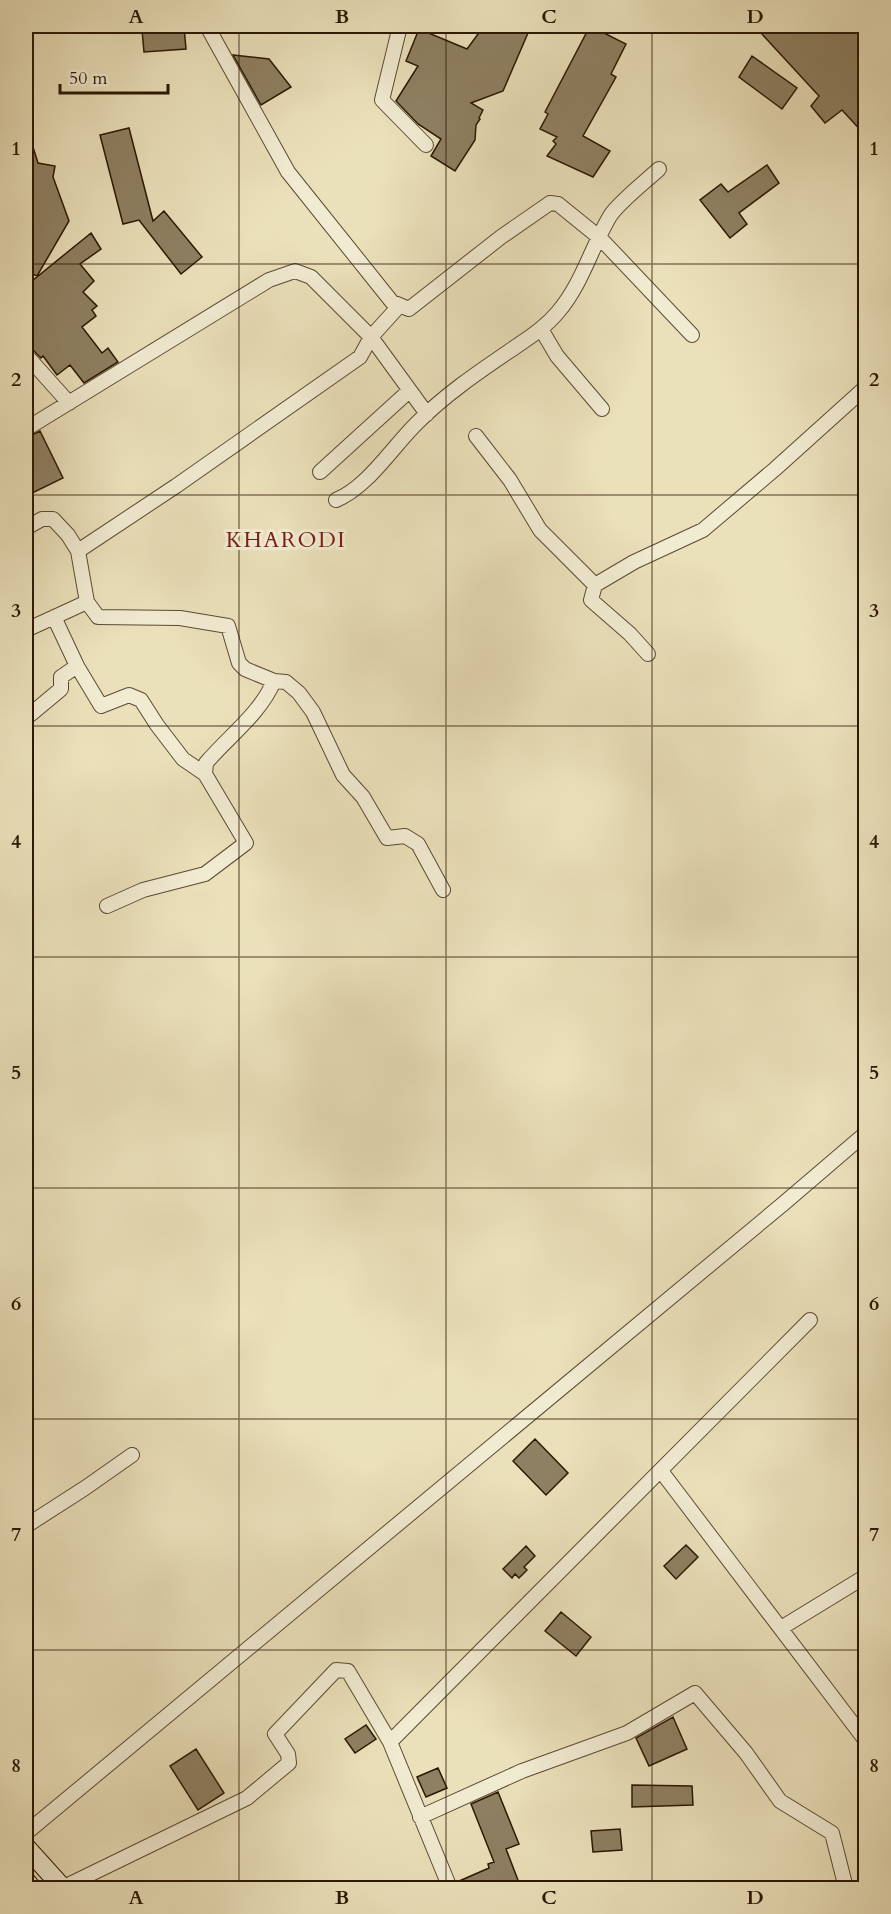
<svg xmlns="http://www.w3.org/2000/svg" width="891" height="1914" font-family="Cardo,serif">
	<style>
		.building { fill: #8e8062; stroke: #2b1803; stroke-width: 1.5 }
		.lines { fill: none; stroke-linecap: round; stroke-linejoin: round }
		.minor-casing { stroke: #5b4a31; stroke-width: 16 }
		.secondary-casing { stroke: #2b1803; stroke-width: 20 }
		.minor { stroke: #f1ebd2; stroke-width: 14 }
		.secondary { stroke: #f1ebd2; stroke-width: 18 }
		.grid { fill: none; stroke: #2b1803; stroke-width: 1.5; stroke-opacity: 0.55 }
		.labels { text-anchor: middle; dominant-baseline: central; stroke-width: 6; stroke-linejoin: round; paint-order: stroke }
		.neighbourhood-label { font-size: 22px; letter-spacing: 1.5px; fill: #7a1f14; stroke: #f1ebd2 }
		.neatline { fill: none; stroke: #2b1803; stroke-width: 2 }
		.grid-label { font-size: 20px; text-anchor: middle; font-weight: bold; fill: #2b1803 }
	</style>
	<rect width="100%" height="100%" fill="#eae0ba"/>
	<filter id="stains"><feTurbulence type="fractalNoise" baseFrequency=".00333" numOctaves="4"/><feColorMatrix values="0 0 0 0 .2 0 0 0 0 .09 0 0 0 0 .02 0 0 0 .5 -.17"/></filter>
	<radialGradient id="worn" r=".72"><stop offset=".6" stop-color="#630" stop-opacity="0"/><stop offset="1" stop-color="#630" stop-opacity=".3"/></radialGradient>
	<!-- building -->
	<path class="building" d="M484,26H531L503,91L471,103L483,110L479,118L480,119L476,125L475,140L455,171L431,156L441,139L418,124L396,101L418,66L406,61L419,29L467,49Z
		M590,26L626,44L611,74L616,77L583,136L610,151L593,177L547,156L556,144L553,141L557,137L540,129L548,114L545,112Z
		M768,26H866V75L861,80L866,86V136L842,110L825,123L811,106L819,96L761,33Z
		M184,27L186,49L144,52L142,30Z
		M233,55L269,59L291,87L261,105Z
		M752,56L797,88L782,109L739,77Z
		M129,128L153,221L164,211L202,257L181,274L139,220L123,224L100,135Z
		M26,131H28L38,163L55,166L53,177L69,221L37,276L26,271V248L30,239L26,237Z
		M767,165L779,183L739,213L747,224L730,238L700,200L721,184L728,192Z
		M91,233L101,249L80,264L94,281L83,292L97,306L92,310L96,316L82,327L102,353L108,348L118,362L84,383L70,365L57,375L43,356L41,358L32,349L26,346V293L32,281Z
		M40,431L63,478L26,496V438Z
		M535,1439L568,1473L546,1495L513,1461Z
		M686,1545L698,1557L676,1579L664,1566Z
		M526,1546L535,1556L524,1567L527,1570L519,1578L515,1574L512,1578L503,1569Z
		M561,1612L591,1637L576,1656L545,1631Z
		M673,1717L687,1749L649,1766L636,1738Z
		M366,1725L376,1739L355,1753L345,1739Z
		M196,1749L224,1793L198,1810L170,1766Z
		M438,1768L447,1788L426,1797L417,1777Z
		M632,1785L692,1786L693,1805L632,1807Z
		M498,1792L519,1844L506,1849L521,1888H459L457,1882L489,1868L488,1864L494,1862L471,1804Z
		M620,1829L622,1850L593,1852L591,1831Z"/>
	<g class="lines">
		<!-- minor casing -->
		<g class="minor-casing">
			<path id="minor" d="M207,26L288,172L392,302L409,309L501,237L550,203L558,204L600,238L692,335
				M400,26L382,100L426,145
				M541,329L557,356L602,409
				M26,355L69,403
				M26,429L269,280L295,271L311,277L371,337L400,305
				M476,436L510,480L540,530L595,585
				M320,472L409,391
				M336,500C368,487 393,446 418,422C445,395 477,373 508,352C525,340 544,329 558,312C582,284 591,248 610,216C619,202 646,181 659,169
				M26,528L42,519H53L68,535L78,551L87,602L98,617L180,618L228,626L239,663L245,669L274,681
				M78,551L176,486L360,357L371,337L427,414
				M26,630L87,602
				M648,654L630,634L591,600L595,585L634,562L703,530L775,469L866,387
				M77,666L101,706L129,695L141,700L157,725L183,759L205,774
				M31,714L61,689V677L77,666L54,617
				M107,906L143,890L205,874L246,843L205,774L206,763C229,736 260,714 274,681L286,682L299,693L313,712L343,775L363,797L387,838L405,836L418,844L443,890
				M661,1471L866,1741
				M26,1526L85,1488L132,1455
				M781,1628L866,1576
				M390,1742L810,1320
				M420,1817L522,1771L627,1733L695,1693L746,1753L780,1801L832,1833L846,1888
				M26,1833L783,1204L866,1133
				M62,1888L247,1798L289,1763L288,1754L275,1734L336,1670L348,1671L390,1742L450,1888"/>
		</g>
		<!-- secondary casing -->
		<g class="secondary-casing">
			<path id="secondary" d="M26,1847L63,1888
				M26,1881L32,1888"/>
		</g>
		<!-- minor -->
		<use href="#minor" class="minor"/>
		<!-- secondary -->
		<use href="#secondary" class="secondary"/>
	</g>
	<!-- grid -->
	<path class="grid" d="M239,26V1888M446,26V1888M652,26V1888M26,264H866M26,495H866M26,726H866M26,957H866M26,1188H866M26,1419H866M26,1650H866"/>
	<g class="labels">
		<!-- neighbourhood labels -->
		<g class="neighbourhood-label">
			<text x="286" y="540">KHARODI</text>
		</g>
	</g>
	<!-- margin -->
	<rect width="891" height="1914" fill="none" stroke="#eae0ba" stroke-width="66"/>
	<!-- scale -->
	<path d="M60 84v9h108v-9" fill="none" stroke="#2b1803" stroke-width="3"/>
	<text x="69" y="84" font-size="18" fill="#2b1803" stroke="#f1ebd2" stroke-width="4.5" paint-order="stroke">50 m</text>
	<rect x="33" y="33" width="825" height="1848" class="neatline"/>
	<g class="grid-label">
		<text x="136" y="23">A</text>
		<text x="342" y="23">B</text>
		<text x="549" y="23">C</text>
		<text x="755" y="23">D</text>
		<text x="16" y="155">1</text>
		<text x="874" y="155">1</text>
		<text x="16" y="386">2</text>
		<text x="874" y="386">2</text>
		<text x="16" y="617">3</text>
		<text x="874" y="617">3</text>
		<text x="16" y="848">4</text>
		<text x="874" y="848">4</text>
		<text x="16" y="1079">5</text>
		<text x="874" y="1079">5</text>
		<text x="16" y="1310">6</text>
		<text x="874" y="1310">6</text>
		<text x="16" y="1541">7</text>
		<text x="874" y="1541">7</text>
		<text x="16" y="1772">8</text>
		<text x="874" y="1772">8</text>
		<text x="136" y="1904">A</text>
		<text x="342" y="1904">B</text>
		<text x="549" y="1904">C</text>
		<text x="755" y="1904">D</text>
	</g>
	<rect width="100%" height="100%" filter="url(#stains)"/>
	<rect width="100%" height="100%" fill="url(#worn)"/>
</svg>
